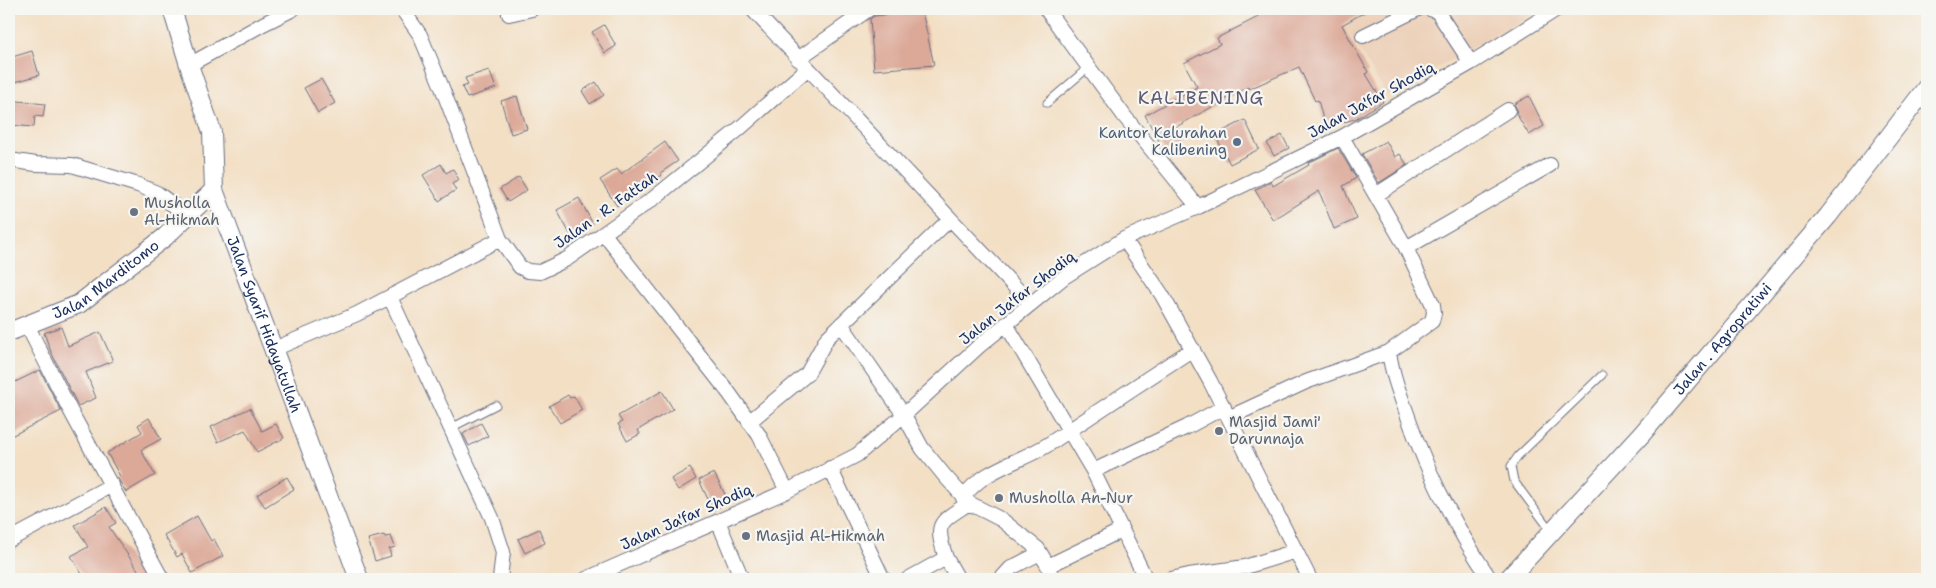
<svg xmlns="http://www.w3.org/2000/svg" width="1936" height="588" font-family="'Shantell Sans',sans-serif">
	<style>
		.built { fill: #edd2bb }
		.building { fill: #dca998 }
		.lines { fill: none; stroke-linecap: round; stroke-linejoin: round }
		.service-casing { stroke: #676d82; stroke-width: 9 }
		.minor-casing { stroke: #676d82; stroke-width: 16 }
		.tertiary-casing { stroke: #676d82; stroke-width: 20 }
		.service { stroke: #fff; stroke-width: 7 }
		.minor { stroke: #fff; stroke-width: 14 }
		.tertiary { stroke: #fff; stroke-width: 18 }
		.service-dot { fill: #5c6f8a; stroke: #f6f6f2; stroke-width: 2 }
		.worship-dot { fill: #6b7280; stroke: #f6f6f2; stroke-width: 2 }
		.labels { text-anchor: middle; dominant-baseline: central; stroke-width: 4.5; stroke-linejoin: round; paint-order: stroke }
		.street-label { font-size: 15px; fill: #1b2f5e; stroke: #f6f6f2 }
		.service-label { font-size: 15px; fill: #4e5e75; stroke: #f6f6f2; text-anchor: end }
		.worship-label { font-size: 15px; fill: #5b616d; stroke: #f6f6f2; text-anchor: start }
		.quarter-label { font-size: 18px; letter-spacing: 1px; fill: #5f5a72; stroke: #f6f6f2 }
	</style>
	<rect width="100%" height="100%" fill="#f6f6f2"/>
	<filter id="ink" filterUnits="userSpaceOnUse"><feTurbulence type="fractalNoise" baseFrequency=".02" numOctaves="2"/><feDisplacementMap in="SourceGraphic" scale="10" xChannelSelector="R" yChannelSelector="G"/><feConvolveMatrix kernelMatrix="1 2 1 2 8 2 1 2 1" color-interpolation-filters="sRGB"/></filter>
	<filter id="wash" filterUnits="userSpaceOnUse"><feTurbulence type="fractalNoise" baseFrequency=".0096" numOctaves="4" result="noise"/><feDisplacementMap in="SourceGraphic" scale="20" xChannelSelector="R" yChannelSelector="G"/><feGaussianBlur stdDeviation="1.12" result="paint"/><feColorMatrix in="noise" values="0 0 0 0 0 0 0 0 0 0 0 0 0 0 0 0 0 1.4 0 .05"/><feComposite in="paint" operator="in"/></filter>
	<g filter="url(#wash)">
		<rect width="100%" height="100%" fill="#f3dfc4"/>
		<!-- built -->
		<path class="built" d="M1332,9H1540L1388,96Z"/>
		<g id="blocks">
			<!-- building -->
			<path class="building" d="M1268,9H1370L1342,25L1368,72L1366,74L1383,102L1355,119L1325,127L1318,100L1315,101L1299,67L1249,89L1248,87L1174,128L1181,142L1165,152L1145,115L1197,87L1184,63L1220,44L1217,38L1258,17L1256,14Z
				M922,11L934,65L874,70L870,19L874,16Z
				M604,25L616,46L605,53L592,32Z
				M32,51L39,75L9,84V58Z
				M489,70L496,88L467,98L462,87L468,85L465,78Z
				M321,79L335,103L318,113L304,88Z
				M596,82L604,95L590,104L582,91Z
				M517,96L527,129L511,134L501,101Z
				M1529,96L1544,126L1529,135L1516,113L1517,109L1514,104Z
				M9,100L45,104L43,117L35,116L34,127L9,125Z
				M1245,120L1259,149L1230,164L1215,135Z
				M1282,135L1289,148L1274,156L1267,143Z
				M1386,141L1395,157L1400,154L1407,165L1379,183L1362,154Z
				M665,142L678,161L660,173L662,175L617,206L600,180L617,169L621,174Z
				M1338,148L1356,178L1343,186L1357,219L1334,229L1319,191L1273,220L1255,190L1271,181L1273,186L1309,165L1308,163Z
				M441,164L446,173L453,169L459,180L452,184L456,190L439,201L423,175Z
				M519,177L527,190L508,202L500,189Z
				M579,198L593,224L571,236L557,210Z
				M61,327L68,346L100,332L113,361L86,372L96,398L78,406L51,352L44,333Z
				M40,370L61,411L9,437V385Z
				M662,391L673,409L638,430L640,434L627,441L618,424L622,422L618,416Z
				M568,395L570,398L574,396L582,410L560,423L549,406Z
				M250,408L262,431L276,424L284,438L257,452L245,430L218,442L211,427Z
				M149,418L161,439L141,450L155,475L126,492L117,477L120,476L107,453L142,432L138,425Z
				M481,423L488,436L469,446L463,434Z
				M690,468L696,479L678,490L671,479Z
				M714,473L729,502L713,510L699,480Z
				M287,477L294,489L265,507L257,495Z
				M106,507L116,523L109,527L144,579H85L71,556L88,547L75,525Z
				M197,516L211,541L214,539L223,556L192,573L182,554L177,557L164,535Z
				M539,529L545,543L525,553L518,539Z
				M384,535L385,537L391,536L395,547L389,549L391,556L375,561L368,539Z"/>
		</g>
	</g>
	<g filter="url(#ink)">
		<use href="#blocks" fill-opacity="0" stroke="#676d82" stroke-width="1"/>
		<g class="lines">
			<!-- service casing -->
			<g class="service-casing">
				<path id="service" d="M1047,103L1089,67
					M451,428L496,405
					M1551,531L1514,481L1511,466L1518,456L1602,375"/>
			</g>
			<!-- minor casing -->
			<g class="minor-casing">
				<path id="minor" d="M402,9L420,35L441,85L500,239L520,267L528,271L540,272L567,259L654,198L739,129L807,69
					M752,9L1031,304
					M1046,9L1125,117L1198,207
					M1430,9L1437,11L1471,63
					M509,14L532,9
					M1363,36L1418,9
					M798,59L869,9
					M189,65L263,24L293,9
					M1342,137L1404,244L1433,305L1434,313L1432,321L1389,352C1392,373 1399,392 1406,411C1426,471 1455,527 1490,579
					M9,160L36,164L72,165L138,185L157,193L188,216
					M1376,195L1508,110
					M604,234L729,393L759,435L787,491
					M1124,239L1162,295L1210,381L1310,579
					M1406,248L1550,165
					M390,297L492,518L503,552L500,579
					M841,324L904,415L922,448L944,475L969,503L1002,520L1038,549L1048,566L1052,579
					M1006,324L1093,471L1146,579
					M27,325L70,410L162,579
					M274,349L357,314L500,239
					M1230,417L1306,382L1389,352
					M749,422L807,374L827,338L950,219
					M830,468L883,579
					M1093,471L1187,427L1224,407
					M963,498C982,469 1021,462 1049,444C1097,412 1145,380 1193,349
					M718,521L742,579
					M9,540L112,485
					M946,558L958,579
					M1048,566L1122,530
					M586,579L787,491L857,455L904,415L979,346L1064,277L1124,239L1198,207L1342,137L1471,63L1557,9
					M908,579L946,558C934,522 939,523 969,503
					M1001,579L1011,568L1040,553
					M1171,579L1189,575L1245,567L1296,551"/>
			</g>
			<!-- tertiary casing -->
			<g class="tertiary-casing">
				<g id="tertiary">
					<path id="s1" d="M172,9L189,65L212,132L214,190L359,579"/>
					<path id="s2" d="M9,332L79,304L165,237L214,190"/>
					<path id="s3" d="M1508,579L1641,435L1828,216L1927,87"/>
				</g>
			</g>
			<!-- service -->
			<use href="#service" class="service"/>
			<!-- minor -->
			<use href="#minor" class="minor"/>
			<!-- tertiary -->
			<use href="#tertiary" class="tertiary"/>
		</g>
	</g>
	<!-- markers -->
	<circle class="service-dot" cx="1237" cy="142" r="5"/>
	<g class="worship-dot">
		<circle cx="134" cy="212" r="5"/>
		<circle cx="1219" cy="431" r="5"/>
		<circle cx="999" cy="498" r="5"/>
		<circle cx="746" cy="536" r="5"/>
	</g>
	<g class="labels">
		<!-- street labels -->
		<g class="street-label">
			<text transform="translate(1371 100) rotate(-29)">Jalan Ja'far Shodiq</text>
			<text transform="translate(606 210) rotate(-35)">Jalan . R. Fattah</text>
			<text stroke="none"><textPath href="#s2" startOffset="111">Jalan Marditomo</textPath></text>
			<text transform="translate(1017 298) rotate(-38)">Jalan Ja'far Shodiq</text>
			<text stroke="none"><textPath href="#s1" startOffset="331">Jalan Syarif Hidayatullah</textPath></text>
			<text stroke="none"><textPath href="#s3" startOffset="322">Jalan . Agropratiwi</textPath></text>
			<text transform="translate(686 517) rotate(-24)">Jalan Ja'far Shodiq</text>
		</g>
		<!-- service labels -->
		<g class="service-label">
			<text x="1227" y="133">Kantor Kelurahan<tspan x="1227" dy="17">Kalibening</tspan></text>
		</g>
		<!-- worship labels -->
		<g class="worship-label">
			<text x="144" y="203">Musholla<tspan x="144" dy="17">Al-Hikmah</tspan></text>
			<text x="1229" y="422">Masjid Jami'<tspan x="1229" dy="17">Darunnaja</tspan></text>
			<text x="1009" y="498">Musholla An-Nur</text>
			<text x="756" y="536">Masjid Al-Hikmah</text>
		</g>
		<!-- quarter labels -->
		<g class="quarter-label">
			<text x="1201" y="98">KALIBENING</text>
		</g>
	</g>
	<!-- margin -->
	<rect width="1936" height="588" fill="none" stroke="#f6f6f2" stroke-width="30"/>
</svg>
